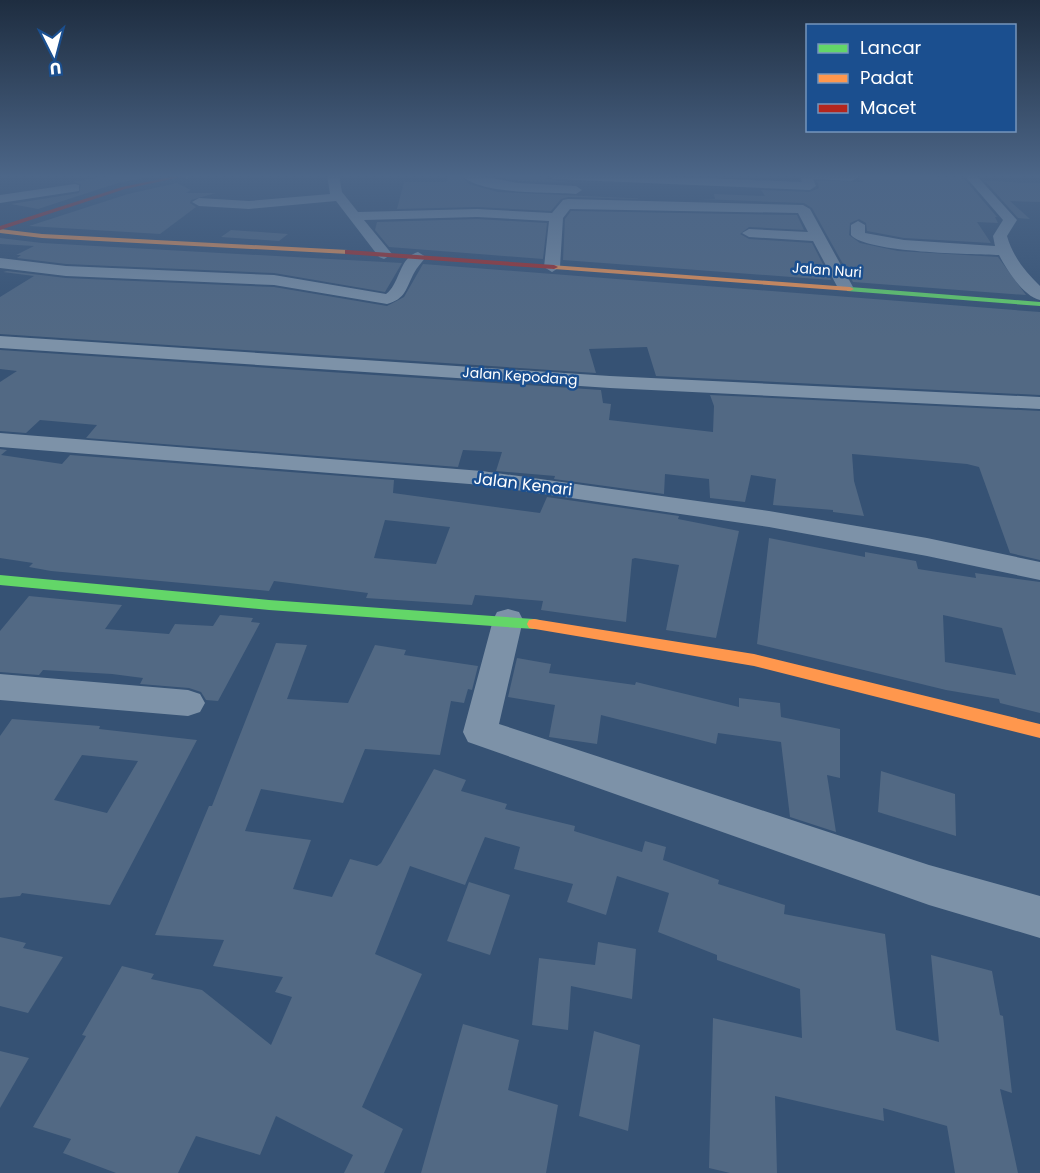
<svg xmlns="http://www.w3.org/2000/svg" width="1040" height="1173" font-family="Poppins,sans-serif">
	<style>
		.building { fill: #526984; fill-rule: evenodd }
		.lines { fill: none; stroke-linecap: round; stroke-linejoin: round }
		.street { fill: #7d92a8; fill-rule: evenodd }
		.fast { fill: #63d668; fill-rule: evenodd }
		.slow { fill: #ff974d; fill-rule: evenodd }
		.jam { fill: #b3261e; fill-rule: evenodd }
		.labels { text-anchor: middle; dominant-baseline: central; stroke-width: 5; stroke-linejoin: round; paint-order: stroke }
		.far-street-label { font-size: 14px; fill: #fff; stroke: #1b4f8f }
		.street-label { font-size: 16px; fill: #fff; stroke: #1b4f8f }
	</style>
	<rect width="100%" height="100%" fill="#365274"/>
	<!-- building -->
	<path class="building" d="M116,175H158L118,183L38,209L11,204L79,193L81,184L73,182Z
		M450,175H459L469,184L498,192L649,199L568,197L561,199L551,211L477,207L397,209L404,182H446Z
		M490,175H526L567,182L518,181Z
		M859,175H908L961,178L966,181L997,217H995L998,223L977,222L991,243L904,238L867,231L866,223L859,219L850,223L849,235L860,243L898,251L998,257L1026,295L853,282L812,208L804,203L699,199H715L714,194L765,196L761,190L810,192L819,188L817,181L864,182L859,179Z
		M985,181L1040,183V202L1010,201L1030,219L1018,218Z
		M177,183L191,190L186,193H216L191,200L190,203L196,207L160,234L29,226L128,194Z
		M571,211L797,215L804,230L749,227L740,234L749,239L812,243L831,280L563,260L565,219Z
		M477,219L547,223L543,259L389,247L375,230L377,222Z
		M231,230L288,234L279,241L221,237Z
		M0,238L42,243L402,263L385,292L274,273L66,264L17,258L21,255H16L34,246L0,244Z
		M423,264L1040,312V395L656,376L647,347L589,349L596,373L0,334V297L34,276L3,272L7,271L66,278L274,287L387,306L404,297Z
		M0,350L601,390L603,403L611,404L609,420L713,432L714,406L710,395L1040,411V560L1010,553L979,467L967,464L852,454L854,481L864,516L833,512V510L773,505L776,479L751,475L745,502L710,498L709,479L665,474L664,494L554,479L555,476L496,471L502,452L463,450L458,467L86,438L97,425L40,420L26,433L0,431V382L17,371L0,369Z
		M0,449L7,450L1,455L62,464L70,455L394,480L393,493L540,513L547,497L679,516L678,519L739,531L716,638L666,630L679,565L635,558L632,559L626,622L541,610L543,601L475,595L472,605L366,598L368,593L274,581L269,591L51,571L29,567L33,563L0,558ZM385,520L450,527L436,564L374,558Z
		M769,538L865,557V552L916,561L918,569L976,578L975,573L1040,582V713L1000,703L999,699L946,690L757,644ZM943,615L1002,628L1016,675L945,662Z
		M29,596L122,605L105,629L169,634L175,624L213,626L220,615L253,618L251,622L260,623L218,701L206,700L201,692L189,688L140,684L143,678L112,674L43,670L39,675L0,672V631Z
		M276,643L307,645L287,699L348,703L375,645L406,650L404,655L478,666L472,690L468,689L464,703L451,701L440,755L365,749L343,803L261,789L245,831L311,840L293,889L332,897L350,859L377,866L381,863L434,769L466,780L461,791L507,804L505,809L575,826L574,831L642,852L645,841L666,847L663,860L719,880L718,884L785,905L784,914L885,934L896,1030L939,1042L931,955L992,971L1000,1015L1003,1016L1012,1093L1000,1089L1018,1173H955L947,1126L883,1108L884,1121L775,1096L777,1173H730L709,1168L713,1018L802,1038L800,989L717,960V955L658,932L669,893L617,876L606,915L567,902L573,884L514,869L520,847L485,837L465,885L410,866L375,954L422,974L362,1107L403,1129L384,1173H344L353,1155L276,1116L260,1155L196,1136L178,1173H116L63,1153L71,1139L33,1127L86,1036L82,1035L122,966L154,974L151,979L202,990L271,1045L292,997L275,992L283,977L213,966L224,940L155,935L209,806H212Z
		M517,658L551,664L549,673L635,685L636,682L739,707V698L780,703L781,717L840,729V778L827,775L836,832L790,817L781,742L718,733L716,744L601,715L597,744L549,737L555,705L508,697Z
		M12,719L100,726L99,729L197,740L110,905L22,893L20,896L0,898V736ZM82,755L138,761L107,813L54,800Z
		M881,771L955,794L956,836L878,812Z
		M469,882L510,895L490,955L447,941Z
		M0,937L26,943L23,948L63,957L28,1013L0,1006Z
		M598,942L636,949L632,999L571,986L568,1030L532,1025L539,958L595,965Z
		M463,1024L519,1040L508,1090L558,1105L546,1173H421Z
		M594,1031L640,1045L628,1131L579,1116Z
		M0,1051L29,1058L0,1108Z"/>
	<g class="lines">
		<!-- street -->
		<path class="street" d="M180,175H193L187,179Z
			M327,175H339L342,192L358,212L477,209L552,213L563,200L568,199L803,205L810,209L853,287L851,290H839L813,241L749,237L742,233L749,229L808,232L798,213L570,209L563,218L560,267L552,272L544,267L549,221L477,217L364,220L392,254L384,259L379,257L336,201L249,209L199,206L192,202L199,198L249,201L330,194Z
			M461,175H475L518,183L576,186L582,190L576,194C548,192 480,195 461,175Z
			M547,175H632L802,182L800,175H856L858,177L852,181L813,179L816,186L810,190L553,179Z
			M964,175H976L1017,220L1007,236C1013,257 1025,271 1040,286V300C1023,296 1007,270 999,255C972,254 867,253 851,235V225L858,221L865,225V233L904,240L995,246L993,236L1003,220Z
			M75,184L79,185V191L0,203V195Z
			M418,252L426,257C422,262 417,267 414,273C406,288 406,299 387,304L274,285L66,276L0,268V258L66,266L274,275L386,294C400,284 399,257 418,252Z
			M0,336L610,376L1040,397V409L610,388L0,348Z
			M0,433L482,471L769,511L927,538L1040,562V580L927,556L769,527L482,485L0,447Z
			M508,609L519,612L523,620L499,724L929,865L1040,896V938L929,905L468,742L463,732L493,620L497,612Z
			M0,674L188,690L200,694L205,703L200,712L188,716L0,700Z"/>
		<!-- fast -->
		<path class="fast" d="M850,287L1040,302V306L847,291V287Z
			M0,575L269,600L534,619L539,620L541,624L539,628L534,629L269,610L0,585Z"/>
		<!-- slow -->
		<path class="slow" d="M0,229L42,234L348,250L352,252L348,254L42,238L0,233Z
			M551,265L850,287L854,289L850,291L554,269H551Z
			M534,619L754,654L1040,724V738L754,666L529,628L527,624L529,620Z"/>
		<!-- jam -->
		<path class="jam" d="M180,175H190L125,189L0,230V226L122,187Z
			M348,250L554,265L558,267L554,269L345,254V250Z"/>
	</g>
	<!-- sky -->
	<linearGradient id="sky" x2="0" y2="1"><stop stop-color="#1e2d40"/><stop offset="0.52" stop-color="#4c6688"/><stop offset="1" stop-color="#4c6688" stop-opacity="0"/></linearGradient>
	<rect width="1040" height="339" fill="url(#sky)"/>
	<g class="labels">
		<!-- far-street labels -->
		<g class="far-street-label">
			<text transform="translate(827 270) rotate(4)">Jalan Nuri</text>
			<text transform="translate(520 376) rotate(4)">Jalan Kepodang</text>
		</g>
		<!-- street labels -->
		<g class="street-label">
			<text transform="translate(523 484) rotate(7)">Jalan Kenari</text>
		</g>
	</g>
	<!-- legend -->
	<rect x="806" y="24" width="210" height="108" fill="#1b4f8f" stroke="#7695bc" stroke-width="1.5"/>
	<rect x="818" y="44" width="30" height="9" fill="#63d668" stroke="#7695bc" stroke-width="1.5"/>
	<text x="860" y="54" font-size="18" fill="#ffffff">Lancar</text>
	<rect x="818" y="74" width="30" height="9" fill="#ff974d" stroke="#7695bc" stroke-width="1.5"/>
	<text x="860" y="84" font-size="18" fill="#ffffff">Padat</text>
	<rect x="818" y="104" width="30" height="9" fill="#b3261e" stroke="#7695bc" stroke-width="1.5"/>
	<text x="860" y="114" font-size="18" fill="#ffffff">Macet</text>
	<!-- north arrow -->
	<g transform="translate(54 54) rotate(174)" stroke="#1b4f8f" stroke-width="4.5" paint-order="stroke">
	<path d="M0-4.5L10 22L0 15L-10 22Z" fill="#ffffff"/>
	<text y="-9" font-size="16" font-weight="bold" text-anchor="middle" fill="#ffffff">U</text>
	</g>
</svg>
